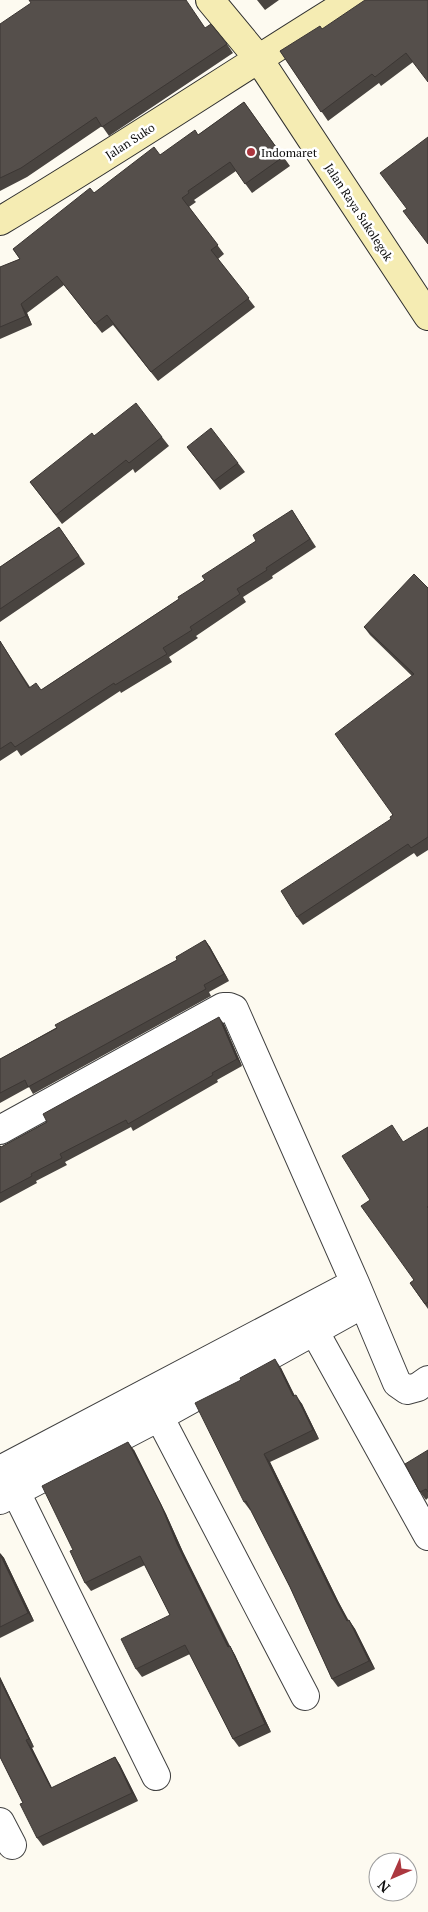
<svg xmlns="http://www.w3.org/2000/svg" width="428" height="1912" font-family="'PT Serif',serif">
	<style>
		.lines { fill: none; stroke-linecap: round; stroke-linejoin: round }
		.street-casing { stroke: #404040; stroke-width: 30 }
		.secondary-casing { stroke: #2f2f2f; stroke-width: 30 }
		.street { stroke: #fff; stroke-width: 28 }
		.secondary { stroke: #f5ecb3; stroke-width: 28 }
		.wall { fill: #494440 }
		.shaded-wall { fill: #3c3734 }
		.building { fill: #554f4b; stroke: #3c3734 }
		.poi-dot { fill: #ac373f; stroke: #fff; stroke-width: 2 }
		.labels { text-anchor: middle; dominant-baseline: central; stroke-width: 5; stroke-linejoin: round; paint-order: stroke }
		.street-label { font-size: 12px; fill: #0d0d0d; stroke: #fff }
		.poi-label { font-size: 12px; fill: #0d0d0d; stroke: #fff; text-anchor: start }
	</style>
	<rect width="100%" height="100%" fill="#fdfaf0"/>
	<g class="lines">
		<!-- street casing -->
		<g class="street-casing">
			<path id="street" d="M0,1130L223,1007H229L234,1009L355,1283L397,1383L407,1390L418,1387L428,1380
				M306,1316L428,1536
				M151,1401L305,1696
				M0,1470L355,1283
				M8,1476L156,1776
				M0,1500L159,1417L363,1304
				M0,1822L12,1845"/>
		</g>
		<!-- secondary casing -->
		<g class="secondary-casing">
			<path id="secondary" d="M210,0L258,58L428,316
				M0,221C119,150 234,73 352,0"/>
		</g>
		<!-- street -->
		<use href="#street" class="street"/>
		<!-- secondary -->
		<use href="#secondary" class="secondary"/>
	</g>
	<!-- wall -->
	<path class="wall" d="M257,0H279L265,10Z
		M428,0L413,62L381,86L379,83L328,121L280,51L322,29Z
		M0,24L205,28L227,44L233,53L109,136L102,126L27,177L0,191Z
		M244,102L290,166L252,193L236,171L194,200L196,202L189,207L224,254L218,259L255,307L158,381L113,325L102,333L64,285L27,313L32,325L0,339V267L20,259L13,249L94,193L160,155L198,135Z
		M94,436L162,437L169,446L135,473L133,469L62,524L30,482Z
		M187,447L238,463L245,472L220,490Z
		M292,510L316,547L272,576L273,578L243,597L246,602L196,636L198,638L169,657L172,662L121,693L120,691L21,756L17,750L0,761V641L30,687L41,690L179,599L256,541Z
		M59,527L85,564L0,622V567Z
		M428,588V850L417,857L414,853L303,925L297,917L391,819L392,815L412,676L370,635L364,627Z
		M205,940L210,947L229,981L209,992L211,996L33,1094L29,1087L0,1103V1059L177,960Z
		M224,1024L242,1066L217,1080L218,1082L133,1131L131,1127L65,1162L67,1165L36,1181L37,1183L0,1203V1145L1,1147Z
		M428,1127V1309L410,1283L414,1280L370,1200L404,1142Z
		M281,1368L295,1396L302,1404L319,1439L270,1462L338,1601L349,1621V1620L355,1629L375,1669L338,1687L332,1679L290,1587L251,1510H250L244,1502Z
		M134,1450L166,1514L183,1552L230,1646L235,1655L271,1732L239,1747L233,1739L190,1654L142,1677L136,1669L170,1615L145,1565L91,1591L85,1583L73,1550Z
		M428,1450V1498L426,1500L420,1492Z
		M0,1553L4,1558L34,1621L0,1638Z
		M0,1677L34,1747L32,1748L52,1788L115,1757L120,1765L138,1801L43,1846L37,1838L23,1803L0,1757Z"/>
	<!-- shaded-wall -->
	<path class="shaded-wall" d="M21,304L27,313L32,325L26,316Z
		M205,940L210,947L229,981L224,974Z
		M219,1017L224,1024L242,1066L237,1059Z
		M275,1359L281,1368L299,1405L293,1396Z
		M296,1395L302,1404L319,1439L313,1430Z
		M128,1442L134,1450L166,1514L183,1552L232,1652L230,1646L235,1655L271,1732L265,1724L177,1544Z
		M264,1454L270,1462L338,1601L353,1630L347,1621L332,1593Z
		M0,1553L4,1558L34,1621L28,1613Z
		M349,1620L355,1629L375,1669L369,1661Z
		M0,1677L34,1747L29,1739L0,1680Z
		M26,1740L32,1748L56,1796L51,1788Z
		M115,1757L120,1765L138,1801L132,1793Z"/>
	<!-- building -->
	<path class="building" d="M29,0H186L205,28L211,24L227,44L102,127L96,117L21,168L0,178V24L31,3Z
		M365,0H428V82L406,53L375,77L372,74L321,112L280,51L320,26L322,29Z
		M244,102L283,157L245,184L230,162L188,191L189,193L182,198L218,245L211,250L249,298L151,372L107,315L95,324L57,276L21,304L26,316L0,327V267L20,259L13,249L90,188L94,193L154,147L160,155L195,130L198,135Z
		M428,137V244L403,211L407,209L380,173Z
		M136,403L162,437L129,463L126,460L56,515L30,482L92,433L94,436Z
		M211,428L238,463L214,481L187,447Z
		M292,510L310,539L266,568L267,570L237,589L240,594L190,627L192,630L163,648L167,654L115,685L114,683L15,747L11,742L0,749V641L29,688L36,683L41,690L179,599L178,597L205,580L202,576L256,541L253,535Z
		M59,527L79,556L0,609V567Z
		M414,574L428,588V837L411,848L408,844L297,917L281,891L391,819L390,817L393,815L335,734L414,674L364,627Z
		M205,940L224,974L204,985L206,989L28,1087L25,1080L0,1093V1059L57,1028L55,1025L177,960L176,957Z
		M219,1017L237,1059L212,1073L213,1075L128,1124L126,1120L60,1154L62,1158L31,1174L32,1176L0,1193V1146L1,1147L47,1122L43,1114Z
		M392,1125L403,1142L428,1127V1206L427,1207L428,1208V1302L425,1304L410,1283L414,1280L361,1206L370,1200L342,1156Z
		M275,1359L293,1396L296,1395L313,1430L264,1454L332,1593L347,1621L349,1620L369,1661L332,1679L290,1587L246,1501L244,1502L195,1403L241,1380L240,1378Z
		M128,1442L161,1505L177,1544L228,1647L230,1646L265,1724L233,1739L185,1645L136,1669L121,1639L170,1615L140,1556L85,1583L70,1551L73,1550L42,1486Z
		M428,1450V1492L426,1489L420,1492L405,1464Z
		M0,1554L28,1613L0,1627Z
		M0,1680L29,1739L26,1740L51,1788L115,1757L132,1793L37,1838L20,1804L23,1803L0,1757Z"/>
	<!-- markers -->
	<circle class="poi-dot" cx="251" cy="152" r="5"/>
	<g class="labels">
		<!-- street labels -->
		<g class="street-label">
			<text transform="translate(130 141) rotate(-33)">Jalan Suko</text>
			<text transform="translate(359 212) rotate(57)">Jalan Raya Sukolegok</text>
		</g>
		<!-- poi labels -->
		<g class="poi-label">
			<text x="261" y="152">Indomaret</text>
		</g>
	</g>
	<!-- north arrow -->
	<g transform="translate(393 1877) rotate(225)"><circle r="24" fill="#ffffff" stroke="#9e9e9e"/>
	<path d="M0-4L9 19L0 12L-9 19Z" fill="#ac373f"/>
	<text y="-8" font-size="14" font-weight="bold" text-anchor="middle" fill="#0d0d0d">N</text>
	</g>
</svg>
